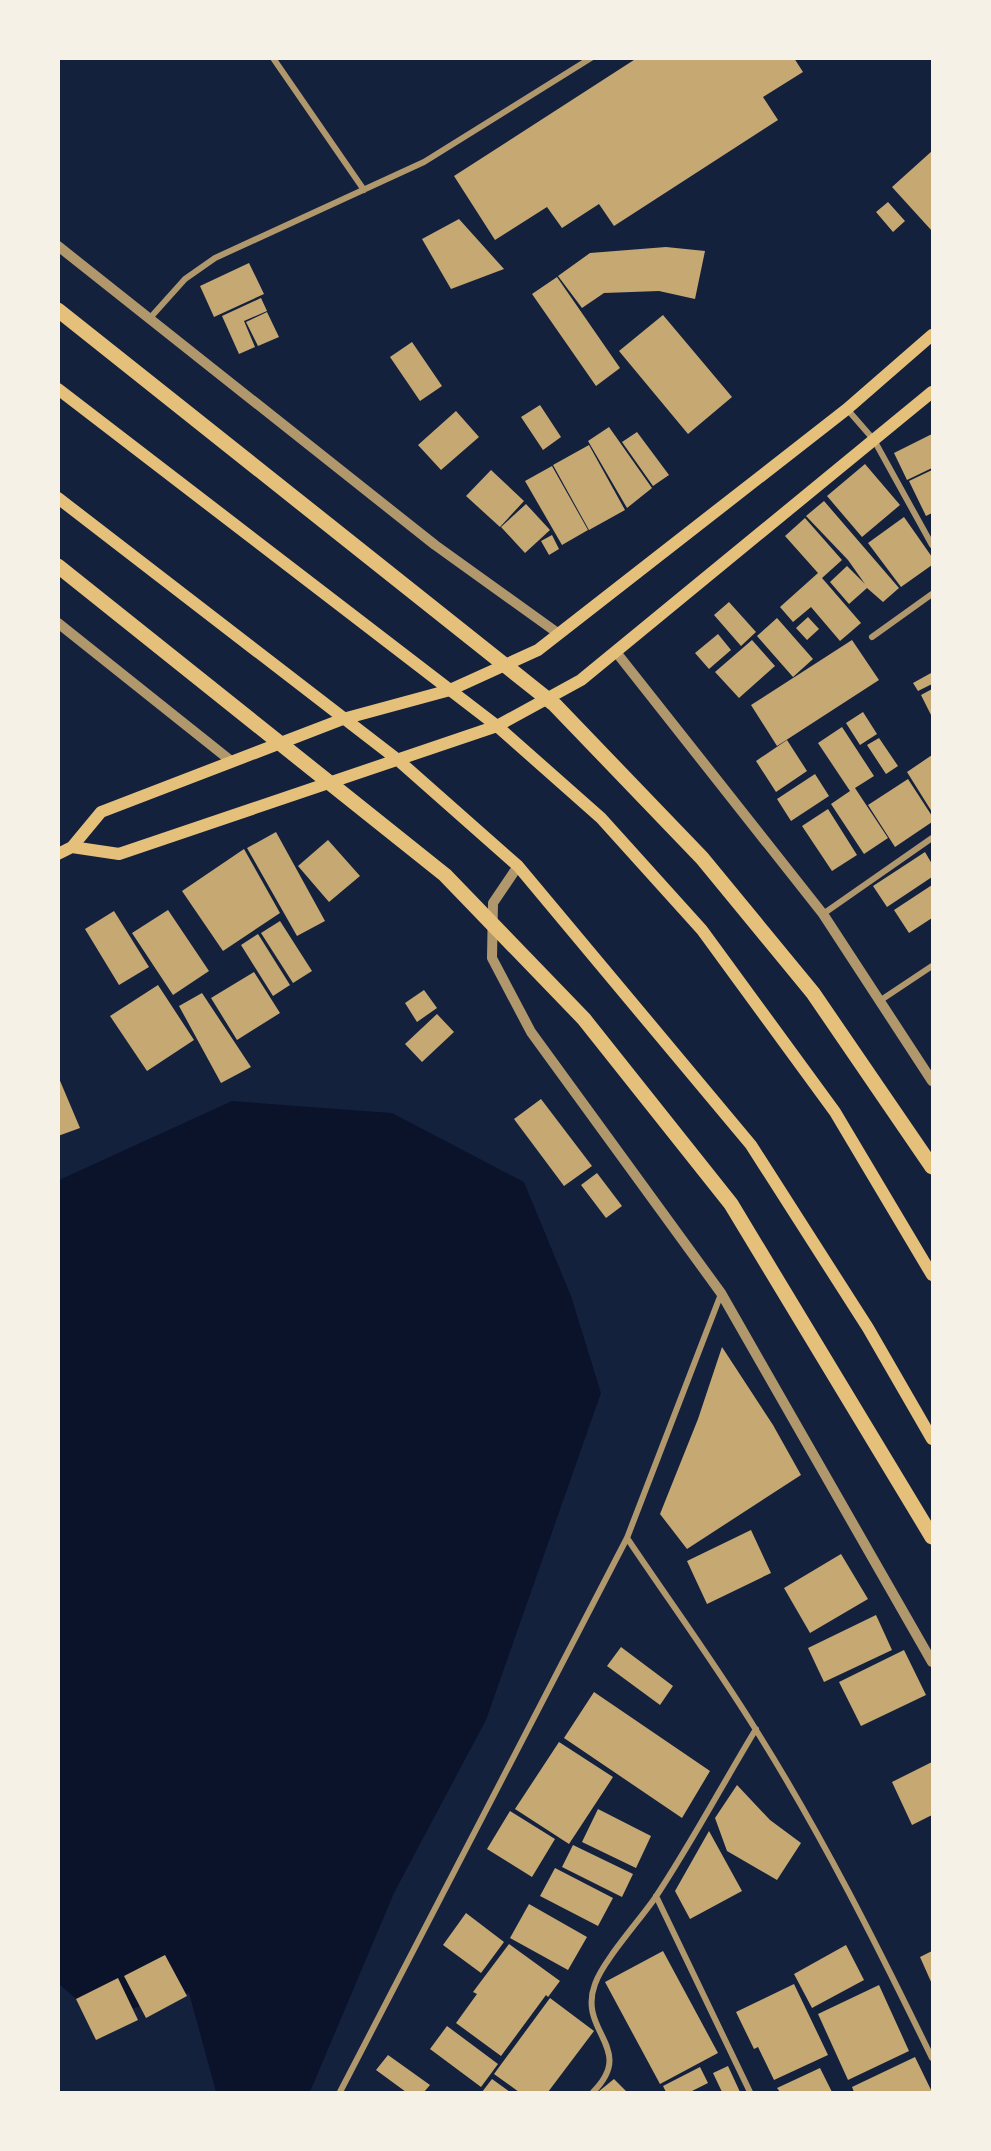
<svg xmlns="http://www.w3.org/2000/svg" width="991" height="2151" font-family="'PT Sans',sans-serif">
	<style>
		.water { fill: #0b132b }
		.building { fill: #c6a872 }
		.lines { fill: none; stroke-linecap: round; stroke-linejoin: round }
		.minor { stroke: #b1986c; stroke-width: 6 }
		.tertiary { stroke: #b1986c; stroke-width: 10 }
		.secondary { stroke: #e5c07b; stroke-width: 12 }
		.primary { stroke: #e5c07b; stroke-width: 15 }
	</style>
	<rect width="100%" height="100%" fill="#14213d"/>
	<!-- water -->
	<path class="water" d="M232,1101L392,1113L524,1182L571,1296L601,1393L486,1720L394,1893L310,2092H216L189,1993L98,2018L59,1984V1180Z"/>
	<!-- building -->
	<path class="building" d="M637,58H794L803,72L763,97L778,120L614,226L599,204L562,228L547,207L495,240L454,176Z
		M932,151V231L892,187Z
		M888,202L905,221L893,232L876,212Z
		M459,219L504,269L451,289L422,239Z
		M666,247L705,251L695,299L659,291L604,293L582,308L558,276L590,253Z
		M249,263L264,294L214,317L200,286Z
		M557,277L620,368L596,386L532,294Z
		M261,298L267,311L244,321L255,347L239,354L222,316Z
		M267,312L279,337L258,346L246,322Z
		M663,315L732,397L688,434L619,351Z
		M412,342L442,386L420,401L390,357Z
		M540,405L561,437L543,450L521,417Z
		M456,411L479,437L441,470L418,445Z
		M609,427L652,488L627,508L588,441Z
		M637,432L669,475L653,486L622,442Z
		M932,434V468L907,480L894,453Z
		M589,445L625,510L589,530L553,465Z
		M865,464L900,505L862,537L827,496Z
		M552,466L588,530L562,545L525,481Z
		M491,470L524,501L500,527L466,496Z
		M932,470V513L926,516L909,481Z
		M824,501L899,588L883,602L867,588L849,604L830,582L847,566L865,584L848,560L806,516Z
		M526,504L550,530L525,553L501,527Z
		M904,517L932,557V565L901,587L868,543Z
		M805,518L842,560L822,578L861,623L840,641L811,607L793,622L780,607L818,573L785,536Z
		M552,535L559,549L549,555L541,541Z
		M729,602L756,632L741,646L714,615Z
		M808,617L819,629L807,640L796,628Z
		M777,618L813,659L793,677L757,636Z
		M718,634L731,650L709,669L695,653Z
		M752,640L775,666L739,698L715,672Z
		M852,640L879,680L777,746L751,705Z
		M931,673L932,684L918,691L913,683Z
		M932,689V717L921,695Z
		M863,712L877,734L860,745L846,723Z
		M842,727L874,776L855,788L888,838L864,854L831,804L850,791L818,743Z
		M879,738L898,766L886,774L867,745Z
		M787,740L807,771L776,792L756,761Z
		M932,755V812L907,772Z
		M815,774L829,796L791,821L777,799Z
		M908,779L932,816V822L895,847L868,805Z
		M828,809L857,855L832,871L802,826Z
		M276,832L325,921L297,936L247,848Z
		M328,840L360,876L329,902L298,866Z
		M244,849L280,913L223,951L182,891Z
		M925,852L932,864V877L887,907L873,886Z
		M932,885V918L909,933L894,910Z
		M168,910L209,971L173,995L132,933Z
		M114,911L149,967L119,985L85,929Z
		M280,921L312,971L293,983L261,933Z
		M258,934L290,985L273,996L241,945Z
		M254,972L280,1013L237,1040L211,998Z
		M158,985L194,1040L147,1071L110,1016Z
		M424,990L437,1008L417,1022L405,1003Z
		M202,993L251,1067L221,1083L179,1006Z
		M437,1014L454,1032L422,1062L405,1044Z
		M58,1076L80,1128L58,1136Z
		M541,1099L592,1166L564,1186L514,1119Z
		M597,1173L622,1206L606,1218L581,1185Z
		M722,1347L773,1425L801,1475L687,1549L660,1514L698,1419Z
		M751,1530L771,1573L707,1604L687,1561Z
		M841,1554L868,1599L810,1633L784,1588Z
		M876,1615L892,1650L824,1682L808,1648Z
		M621,1647L673,1686L660,1705L607,1666Z
		M904,1650L926,1695L861,1726L839,1682Z
		M594,1692L710,1771L682,1818L564,1738Z
		M559,1742L613,1777L569,1844L515,1809Z
		M932,1762V1815L912,1825L892,1782Z
		M737,1785L770,1820L801,1843L777,1880L727,1851L715,1818Z
		M598,1809L651,1836L636,1868L582,1842Z
		M510,1811L555,1839L532,1877L487,1849Z
		M709,1831L742,1891L690,1919L675,1891Z
		M573,1845L633,1874L622,1897L562,1867Z
		M555,1868L613,1898L598,1926L540,1896Z
		M529,1904L587,1937L568,1970L510,1938Z
		M466,1913L504,1942L481,1973L443,1945Z
		M509,1944L560,1981L548,1997L546,1995L501,2056L456,2023L477,1994L473,1992Z
		M846,1945L864,1980L812,2008L794,1974Z
		M663,1951L718,2053L660,2084L605,1982Z
		M932,1951V1984L920,1957Z
		M165,1955L187,1996L146,2018L124,1976Z
		M118,1978L138,2020L96,2040L76,1999Z
		M794,1984L828,2055L774,2080L758,2047L754,2049L736,2012Z
		M879,1985L909,2051L848,2080L818,2014Z
		M550,1998L594,2031L548,2092H519L494,2074Z
		M447,2026L498,2064L481,2087L430,2049Z
		M388,2055L430,2085L424,2092H406L376,2070Z
		M915,2057L932,2092H854L852,2087Z
		M728,2066L740,2092H722L713,2073Z
		M700,2067L708,2083L690,2092H666L663,2086Z
		M820,2068L832,2092H780L777,2088Z
		M492,2079L510,2092H482Z
		M614,2079L627,2092H598Z"/>
	<g class="lines">
		<!-- minor -->
		<path class="minor" d="M273,58L364,190
			M150,318L185,279L215,258L424,162L591,58
			M847,409L874,440L932,545
			M872,637L932,594
			M823,914L932,838
			M881,1000L932,966
			M627,1538C670,1602 716,1665 756,1730C822,1835 878,1947 932,2058
			M656,1896L750,2092
			M340,2092L627,1538L721,1294
			M593,2092C637,2048 577,2032 595,1984C603,1961 639,1921 655,1898C691,1844 722,1785 756,1729"/>
		<!-- tertiary -->
		<path class="tertiary" d="M58,246L435,545L559,634
			M58,623L231,761
			M616,652L823,914L932,1081
			M518,866L493,903L492,958L531,1032L721,1293L932,1662"/>
		<!-- secondary -->
		<path class="secondary" d="M58,389L497,726L601,818L702,930L835,1112L932,1275
			M58,498L398,760L518,866L751,1145L868,1328L932,1439
			M72,847L119,854L497,726L581,680L932,392
			M58,854L72,847L101,812L343,719L450,690L538,650L847,409L932,335"/>
		<!-- primary -->
		<path class="primary" d="M58,310L555,705L702,858L813,993L932,1167
			M58,566L445,875L584,1019L731,1204L932,1537"/>
	</g>
	<!-- border -->
	<rect width="991" height="2151" fill="none" stroke="#f6f1e7" stroke-width="120"/>
</svg>
